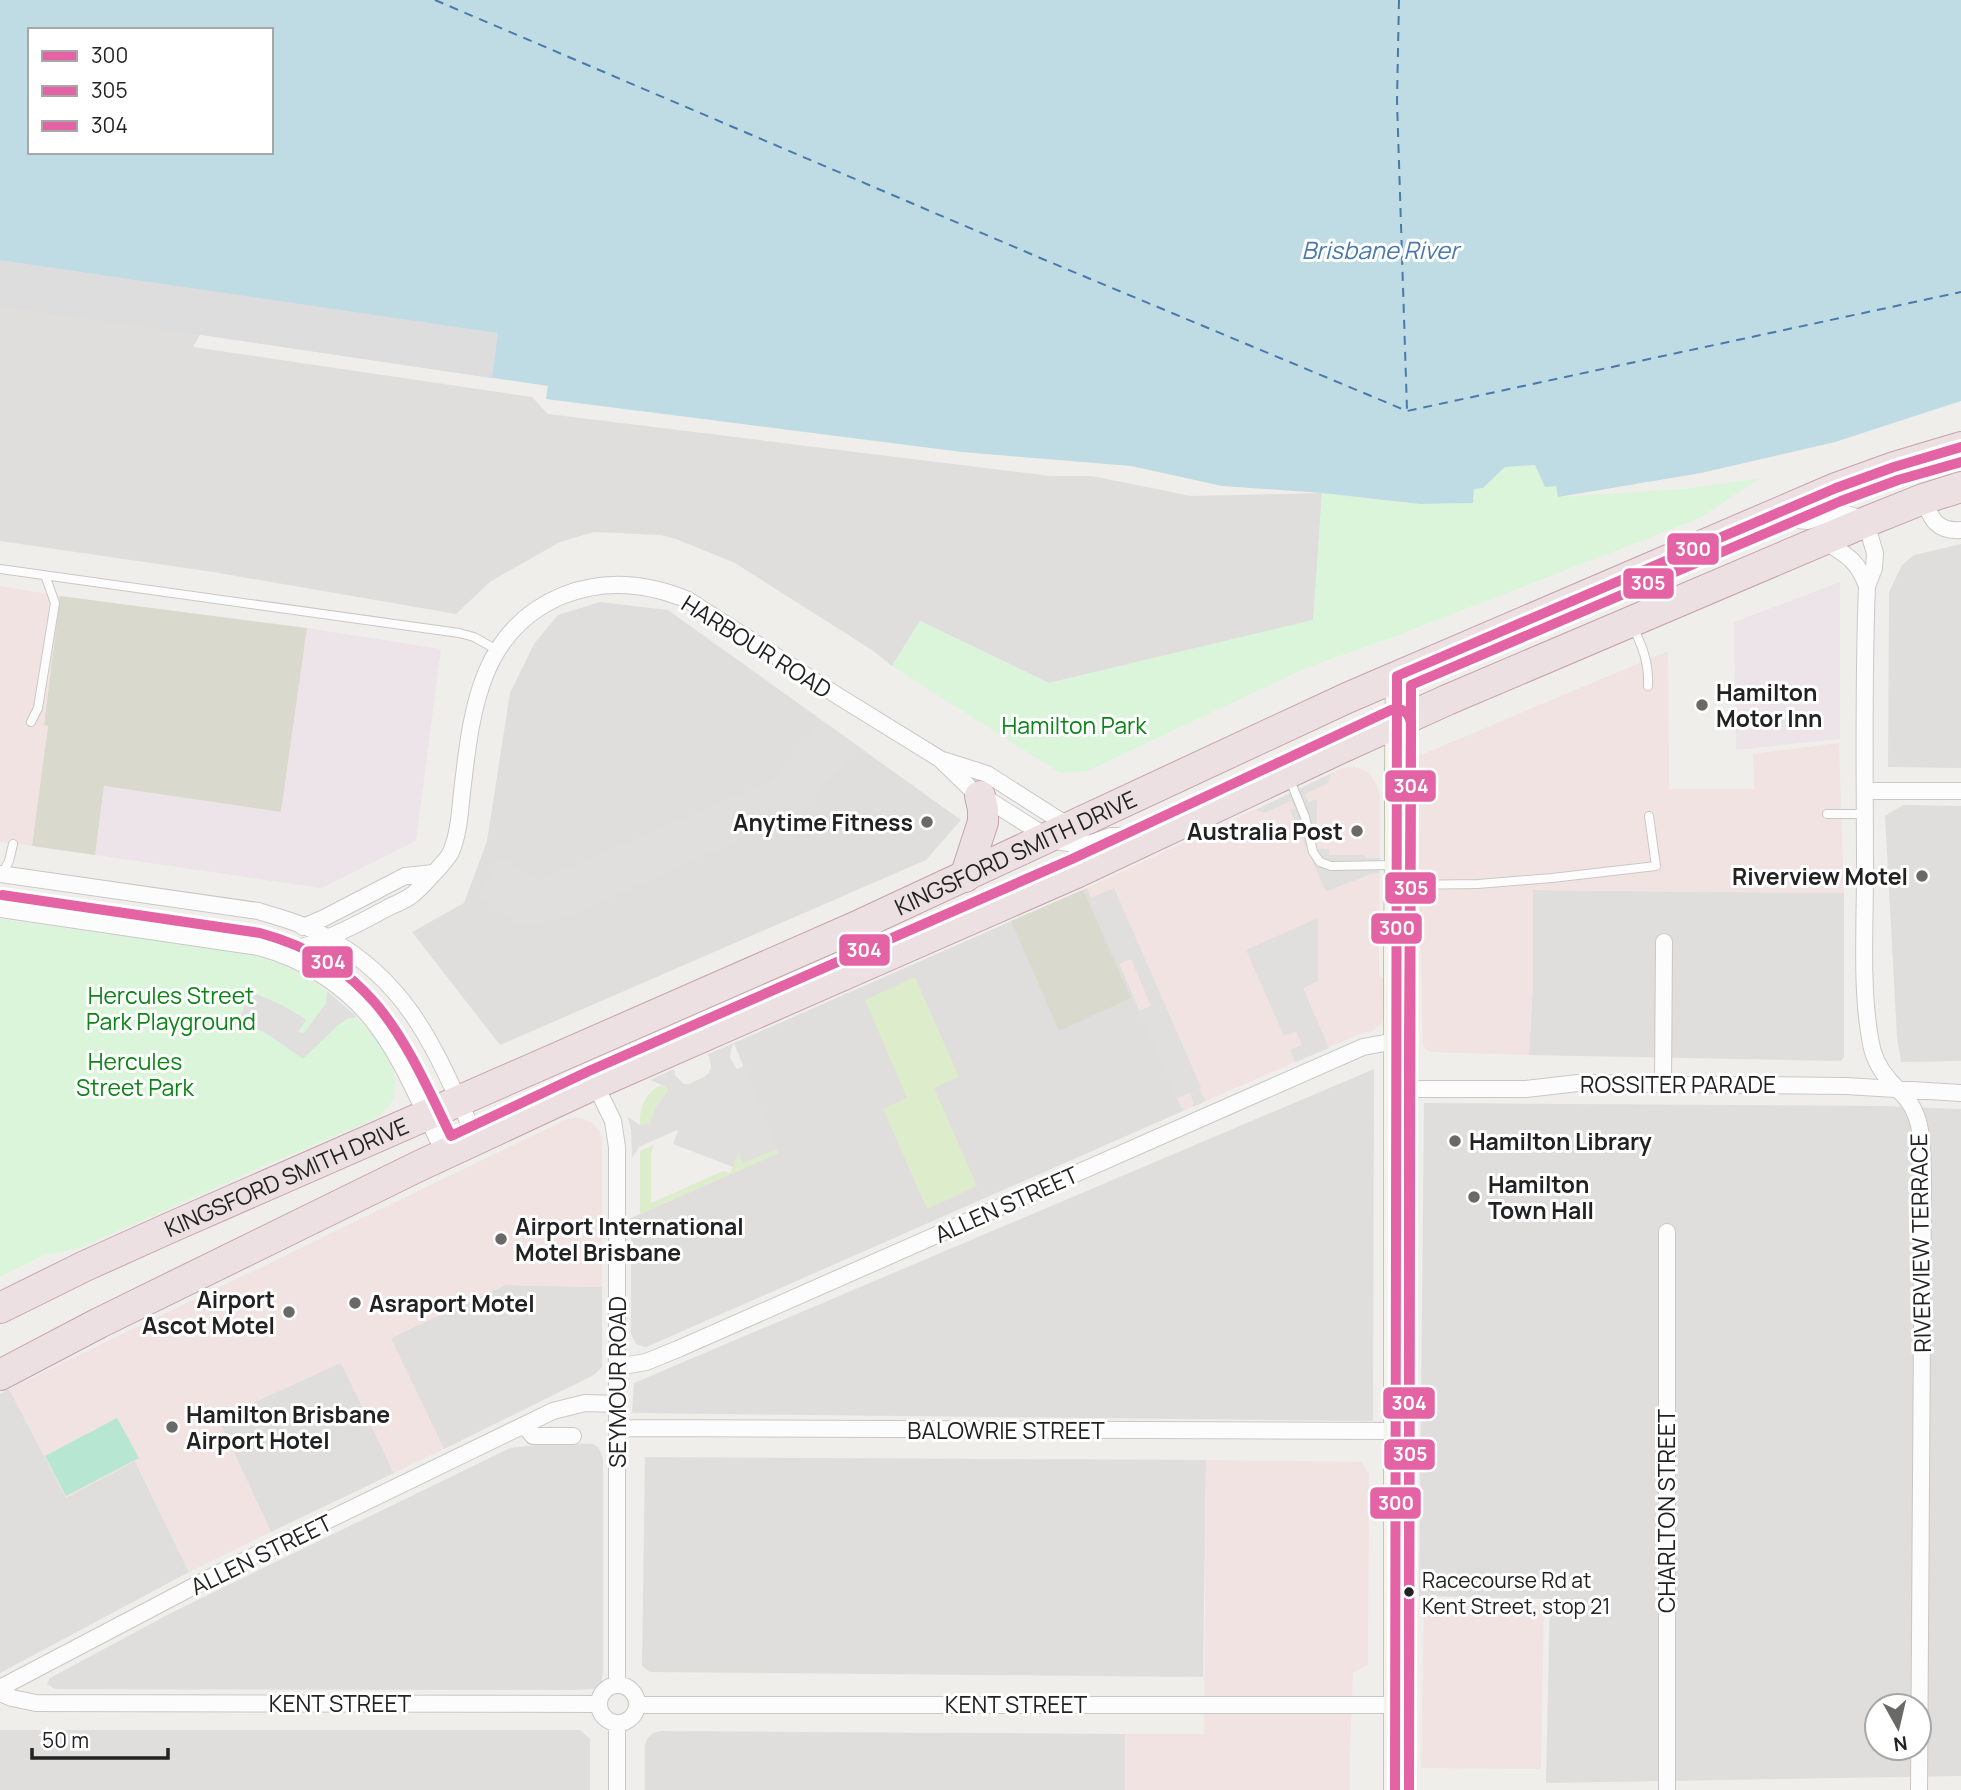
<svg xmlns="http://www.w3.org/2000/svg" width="1961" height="1790" font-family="Manrope,sans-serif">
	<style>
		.residential { fill: #dfdedc; fill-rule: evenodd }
		.commercial { fill: #f1e3e1 }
		.industrial { fill: #ede4e9 }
		.construction { fill: #d9d9cd }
		.grass { fill: #ddeccb }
		.park { fill: #daf5da }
		.pitch { fill: #b7e6d2 }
		.parking { fill: #e0dfde }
		.water { fill: #bfdbe3; fill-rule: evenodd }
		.pier { fill: #dedddd }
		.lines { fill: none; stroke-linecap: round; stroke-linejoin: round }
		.ferry { stroke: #4a7aab; stroke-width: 2; stroke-dasharray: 9 7; stroke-linecap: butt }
		.lane-casing { stroke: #c9c8c7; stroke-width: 10 }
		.street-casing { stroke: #c9c8c7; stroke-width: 18 }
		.secondary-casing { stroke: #999a82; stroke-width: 24 }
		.highway-casing { stroke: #c5a2ac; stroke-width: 32 }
		.lane { stroke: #fdfcfc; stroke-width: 8 }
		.street { stroke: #fdfcfc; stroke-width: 16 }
		.secondary { stroke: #f4f4ed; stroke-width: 23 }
		.highway { stroke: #ece0e2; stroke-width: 30 }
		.bus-1-casing { stroke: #fff; stroke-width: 16 }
		.bus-2-casing { stroke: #fff; stroke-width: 16 }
		.bus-3-casing { stroke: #fff; stroke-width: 16 }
		.bus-1 { stroke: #e463a4; stroke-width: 10 }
		.bus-2 { stroke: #e463a4; stroke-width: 10 }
		.bus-3 { stroke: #e463a4; stroke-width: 10 }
		.poi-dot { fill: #6a6968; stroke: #fff; stroke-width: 2.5 }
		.bus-dot { fill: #222; stroke: #fff; stroke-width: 2.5 }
		.labels { text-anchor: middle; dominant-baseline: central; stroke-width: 6; stroke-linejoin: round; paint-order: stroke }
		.bus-label { font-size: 21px; fill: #222; stroke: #fff; text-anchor: start }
		.street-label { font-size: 23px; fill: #222; stroke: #fff }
		.poi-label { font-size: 23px; font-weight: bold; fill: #222; stroke: #fff; text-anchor: start }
		.park-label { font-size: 23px; fill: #0c8416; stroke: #fff }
		.water-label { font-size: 24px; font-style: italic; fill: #4a7aab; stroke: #fff }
		.line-badge { stroke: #fff; stroke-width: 2.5 }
		.badge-label { font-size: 19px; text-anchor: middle; font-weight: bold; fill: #fff }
	</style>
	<rect width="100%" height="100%" fill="#f0eeeb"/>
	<!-- residential -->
	<path class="residential" d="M0,294L205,326L193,347L532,397L548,414L1051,476H1092L1191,496L1322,493L1314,620L1049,683L920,621L892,666L872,650L735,563L676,539L660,535L594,532L560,542L491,581L456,614L213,572L0,541Z
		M1961,544V768L1888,767L1889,592L1902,565L1914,555Z
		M600,602L668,610L961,820L926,860L500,1045L412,932L464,903L487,841L510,693L534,644L558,615Z
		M1903,805L1961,806V1061L1901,1062L1897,1037L1885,816Z
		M1087,888L1183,1111L651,1345L645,1347L636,1344L631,1334V1218L778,1153L734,1043Z
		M1533,890L1844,893V1057L1841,1061L1529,1055L1533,981Z
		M1374,1069L1373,1421L632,1413L634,1383Z
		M1424,1103L1882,1106L1961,1109V1776L1546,1783L1550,1599L1419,1596ZM1877,1706H1919V1748H1877Z
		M505,1285L602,1287V1367L594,1375L444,1449L390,1338Z
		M341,1362L394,1473L271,1532L218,1419Z
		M9,1389L66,1497L135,1461L189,1572L0,1673V1394Z
		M554,1443L593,1444L599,1448L603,1458V1673L601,1683L594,1689L573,1690L55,1689L47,1684L50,1678L171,1613L510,1448Z
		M645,1457L1206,1460L1203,1677L650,1672L642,1666Z
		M0,1730H580L590,1739V1790H0Z
		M661,1731L1125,1734V1790H645V1746L647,1739L653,1733Z"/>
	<!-- commercial -->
	<path class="commercial" d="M0,586L60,596L44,724L48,725L32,846L0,842Z
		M1668,651L1669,789H1754L1753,754L1839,743L1844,893L1533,890V981L1529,1055L1430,1052L1423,1046L1416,757Z
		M1353,767L1362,769L1369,773L1377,785L1380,796L1379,974L1380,976L1385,978V1017L1383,1022L1373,1031L1362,1033L1183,1111L1087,888L1256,809L1262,813L1266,812L1327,783L1332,773L1343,768Z
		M577,1117L592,1123L599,1130L602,1139V1287L505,1285L391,1338L444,1449L394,1473L341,1363L218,1419L271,1532L189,1572L135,1461L66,1498L9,1389L567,1119Z
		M1206,1460L1362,1462L1369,1474L1368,1664L1353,1673L1350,1748V1790H1125V1734H1204Z
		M1424,1601L1544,1606L1541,1769L1421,1768Z"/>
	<!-- industrial -->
	<path class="industrial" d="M1840,582V739L1736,750L1734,622Z
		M307,628L441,649L416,841L321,888L95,855L104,786L281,812Z"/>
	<!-- construction -->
	<path class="construction" d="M60,596L307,628L281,812L104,786L95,855L32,846L48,726L44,725Z
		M1083,890L1131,998L1059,1031L1011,921Z"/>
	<!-- grass -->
	<path class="grass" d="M915,977L959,1077L934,1088L977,1186L927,1209L883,1109L907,1098L865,1000Z
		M661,1085L665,1086L668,1092L655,1108L650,1123L640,1125C639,1107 645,1093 661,1085Z
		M654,1145L651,1153V1203L723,1171L730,1173L738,1154L743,1162L777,1149L778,1153L640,1214V1151Z"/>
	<!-- park -->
	<path class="park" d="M1535,465L1545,487L1556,486L1559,497L1684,489L1760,478L1700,518L1393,637L1306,668L1087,771L1060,773L892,666L920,621L1049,683L1313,620L1322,493L1420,504L1473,503L1474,489L1483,488L1505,467Z
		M0,919L231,951C252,955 273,960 293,970C334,989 445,1083 370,1121L271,1163L82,1247L42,1256L0,1277Z"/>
	<!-- pitch -->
	<path class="pitch" d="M117,1418L139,1458L66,1496L45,1456Z"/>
	<!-- parking -->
	<path class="parking" d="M823,721L858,746L802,812L572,915L520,927L479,894L501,858L538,881L770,781Z
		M1332,773L1328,783L1305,794L1308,802L1317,799V849H1329V855H1365L1366,858H1380L1379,873L1370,874L1326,892L1290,810L1295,808L1291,801L1265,813L1255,810Z
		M1114,888L1201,1087L1199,1089L1206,1101L1193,1107V1101L1190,1093L1177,1098L1139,1011L1151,1006L1131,959L1119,964L1091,898Z
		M1318,918V981L1303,988L1329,1048L1296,1062L1290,1050L1302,1045L1296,1032L1284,1036L1246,950Z
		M327,991L357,1017L347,1019L337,1026L303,1059L266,1033L239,1021L245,1005L250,1006L254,993L280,1004L304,1018L306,1020L298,1032L304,1033L326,1003Z
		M734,1043L731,1049L730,1058L737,1069L744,1066L777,1149L743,1163L738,1154L733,1167L673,1144L678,1131L677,1130L639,1147L632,1158L631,1130L628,1117L640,1125L650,1123L655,1108L668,1091L665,1086L650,1080L674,1069L675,1075L684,1084H689L704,1077L709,1073L711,1067L709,1056L706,1055Z"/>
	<!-- water -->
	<path class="water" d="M0,0H1961V401L1835,442L1701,473L1558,497L1556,486L1545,487L1535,465L1505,467L1483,488L1474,489L1473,503L1420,504L1322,493L1222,486L1131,466L962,452L546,399L548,386L0,305ZM30,30H271V152H30Z"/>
	<!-- pier -->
	<path class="pier" d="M0,260L498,333L492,378L0,305Z"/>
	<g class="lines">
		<!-- ferry -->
		<path class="ferry" d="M435,0L1045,260L1407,411L1961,292
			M1399,0L1397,101L1407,410"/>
		<!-- lane casing -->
		<g class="lane-casing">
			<path id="lane" d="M0,569L459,633L474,637L497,650
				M1632,626C1643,646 1649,664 1648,686
				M31,722L38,708L55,603L45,575
				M1290,780L1305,817L1313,852L1320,862L1331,866L1392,865
				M1827,814H1865
				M2,874L9,861L13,844
				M1399,885L1478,884L1552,878L1656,866L1649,816"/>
		</g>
		<!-- street casing -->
		<g class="street-casing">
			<path id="street" d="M1923,499C1931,518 1936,532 1961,530
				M1777,518L1808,521L1837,511L1856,517L1868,530L1875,553L1874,568L1867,586
				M1823,540C1846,555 1857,559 1867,586C1863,681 1865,778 1865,873C1865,925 1861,988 1870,1038C1872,1054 1879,1069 1890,1081C1897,1089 1906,1096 1911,1105C1923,1124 1922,1151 1923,1172L1919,1790
				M943,760L987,774L1059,820L1075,825
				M1865,791H1961
				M0,874L258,911C282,918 307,925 328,938C414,986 437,1056 477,1140
				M0,909L258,947C306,959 352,990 380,1030C407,1068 424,1113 445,1154
				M303,927L324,918L405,876L433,873
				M276,951C306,952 362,922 389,907C396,904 406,900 412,895C419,890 449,858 451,852C460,831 460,806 463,784C472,706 482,628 564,595C605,579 647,583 688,600L838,696L940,759L971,789L1049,838L1056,841L1075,844L1092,843L1111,836L1141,837
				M595,1084L613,1121L617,1147V1685
				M1663,1084L1664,942
				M1395,1089H1526L1578,1083L1846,1086L1961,1093
				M1667,1232V1790
				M617,1367L646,1362L678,1349L1363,1047L1395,1041
				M524,1425L533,1436H573
				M617,1428L1396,1431
				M599 1704a19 19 0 1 1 38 0a19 19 0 1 1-38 0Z
				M0,1688L219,1573L553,1411L585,1403L617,1404
				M0,1693L12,1698L36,1703L598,1704
				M637,1705H1394
				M617,1723V1790"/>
		</g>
		<!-- secondary casing -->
		<g class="secondary-casing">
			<path id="secondary" d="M1395,1790V1041L1397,676"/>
		</g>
		<!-- highway casing -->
		<g class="highway-casing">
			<g id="highway">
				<path d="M965,877L983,822V809L980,796"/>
				<path id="s1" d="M0,1308L85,1266L167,1229L853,928L1347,698L1836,488L1894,467L1961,447"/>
				<path d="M0,1375L99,1323L419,1166L595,1084L1078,872L1339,749L1447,700L1863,523L1923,499L1961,487"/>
			</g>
		</g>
		<!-- lane -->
		<use href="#lane" class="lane"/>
		<!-- street -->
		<use href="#street" class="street"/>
		<!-- secondary -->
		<use href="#secondary" class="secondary"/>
		<!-- highway -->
		<use href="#highway" class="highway"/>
		<!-- bus-1 casing -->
		<g class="bus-1-casing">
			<path id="bus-1" d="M1395,1790L1397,676L1836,488L1894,467L1961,447"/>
		</g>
		<!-- bus-2 casing -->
		<g class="bus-2-casing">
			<path id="bus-2" d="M1409,1790L1411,685L1841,501L1898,480L1961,462"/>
		</g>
		<!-- bus-3 casing -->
		<g class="bus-3-casing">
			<path id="bus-3" d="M2,895L260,933C374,964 404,1039 451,1136L589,1071L1072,859L1391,710C1402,707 1409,712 1411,723L1409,1041V1790"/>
		</g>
		<!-- bus-1 -->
		<use href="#bus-1" class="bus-1"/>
		<!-- bus-2 -->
		<use href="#bus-2" class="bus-2"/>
		<!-- bus-3 -->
		<use href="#bus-3" class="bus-3"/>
	</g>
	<!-- markers -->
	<g class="poi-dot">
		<circle cx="1702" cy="705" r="7"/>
		<circle cx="927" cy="822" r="7"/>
		<circle cx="1357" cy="831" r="7"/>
		<circle cx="1922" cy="876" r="7"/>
		<circle cx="1455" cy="1141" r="7"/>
		<circle cx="1474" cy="1197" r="7"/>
		<circle cx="501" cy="1239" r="7"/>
		<circle cx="355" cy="1303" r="7"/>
		<circle cx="289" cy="1312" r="7"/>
		<circle cx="172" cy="1427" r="7"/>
	</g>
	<circle class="bus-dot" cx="1409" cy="1592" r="6"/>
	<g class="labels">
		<!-- bus labels -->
		<g class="bus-label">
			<text x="1422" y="1580">Racecourse Rd at<tspan x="1422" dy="26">Kent Street, stop 21</tspan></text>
		</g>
		<!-- street labels -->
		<g class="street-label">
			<text transform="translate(757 646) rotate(32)">HARBOUR ROAD</text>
			<text stroke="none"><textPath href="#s1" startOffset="1113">KINGSFORD SMITH DRIVE</textPath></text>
			<text x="1678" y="1084">ROSSITER PARADE</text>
			<text stroke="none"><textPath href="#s1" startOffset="315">KINGSFORD SMITH DRIVE</textPath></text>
			<text transform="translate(1006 1204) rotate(-24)">ALLEN STREET</text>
			<text transform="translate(1920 1243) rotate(-91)">RIVERVIEW TERRACE</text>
			<text transform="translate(617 1382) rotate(-90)">SEYMOUR ROAD</text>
			<text x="1006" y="1430">BALOWRIE STREET</text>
			<text transform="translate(1666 1511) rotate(-90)">CHARLTON STREET</text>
			<text transform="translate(261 1554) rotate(-26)">ALLEN STREET</text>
			<text x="340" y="1703">KENT STREET</text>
			<text x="1016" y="1704">KENT STREET</text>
		</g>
		<!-- poi labels -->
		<g class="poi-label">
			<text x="1716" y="692">Hamilton<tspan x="1716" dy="26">Motor Inn</tspan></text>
			<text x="913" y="822" text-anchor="end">Anytime Fitness</text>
			<text x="1343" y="831" text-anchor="end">Australia Post</text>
			<text x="1908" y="876" text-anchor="end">Riverview Motel</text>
			<text x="1469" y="1141">Hamilton Library</text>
			<text x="1488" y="1184">Hamilton<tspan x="1488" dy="26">Town Hall</tspan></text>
			<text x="515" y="1226">Airport International<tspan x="515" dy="26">Motel Brisbane</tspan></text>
			<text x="275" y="1299" text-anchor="end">Airport<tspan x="275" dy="26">Ascot Motel</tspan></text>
			<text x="369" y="1303">Asraport Motel</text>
			<text x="186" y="1414">Hamilton Brisbane<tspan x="186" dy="26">Airport Hotel</tspan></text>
		</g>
		<!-- park labels -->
		<g class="park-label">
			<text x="1074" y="725">Hamilton Park</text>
			<text x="171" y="995">Hercules Street<tspan x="171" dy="26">Park Playground</tspan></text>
			<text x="135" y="1061">Hercules<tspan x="135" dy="26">Street Park</tspan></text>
		</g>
		<!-- water labels -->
		<g class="water-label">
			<text x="1380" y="249">Brisbane River</text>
		</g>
	</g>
	<g class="line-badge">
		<rect x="1666" y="532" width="54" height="34" rx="7" fill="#e463a4"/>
		<rect x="1622" y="567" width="53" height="33" rx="7" fill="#e463a4"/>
		<rect x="1384" y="769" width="53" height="34" rx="7" fill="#e463a4"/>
		<rect x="1384" y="871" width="53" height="34" rx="7" fill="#e463a4"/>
		<rect x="1370" y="912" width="53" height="33" rx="7" fill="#e463a4"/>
		<rect x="838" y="933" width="53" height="34" rx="7" fill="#e463a4"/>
		<rect x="301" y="945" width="53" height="34" rx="7" fill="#e463a4"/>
		<rect x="1382" y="1386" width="54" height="34" rx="7" fill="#e463a4"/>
		<rect x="1383" y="1438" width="53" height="33" rx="7" fill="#e463a4"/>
		<rect x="1369" y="1486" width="53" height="34" rx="7" fill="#e463a4"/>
	</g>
	<g class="badge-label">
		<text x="1693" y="556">300</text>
		<text x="1648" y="590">305</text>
		<text x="1411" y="793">304</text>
		<text x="1411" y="895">305</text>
		<text x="1397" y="935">300</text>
		<text x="864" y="957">304</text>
		<text x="328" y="969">304</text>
		<text x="1409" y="1410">304</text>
		<text x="1410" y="1461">305</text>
		<text x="1396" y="1510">300</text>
	</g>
	<!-- legend -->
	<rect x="28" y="28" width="245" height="126" fill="#ffffff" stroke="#a7a7a7" stroke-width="2"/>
	<rect x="42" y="51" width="35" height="10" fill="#e463a4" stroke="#a7a7a7" stroke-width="2"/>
	<text x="91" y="63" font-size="21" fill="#222222">300</text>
	<rect x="42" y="86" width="35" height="10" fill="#e463a4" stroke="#a7a7a7" stroke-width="2"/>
	<text x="91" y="98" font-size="21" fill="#222222">305</text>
	<rect x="42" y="121" width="35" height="10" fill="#e463a4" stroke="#a7a7a7" stroke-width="2"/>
	<text x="91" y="133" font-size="21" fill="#222222">304</text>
	<!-- north arrow -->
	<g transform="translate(1898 1727) rotate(172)"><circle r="33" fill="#ffffff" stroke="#a7a7a7" stroke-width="2"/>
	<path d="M0-5L12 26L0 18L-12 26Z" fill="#6a6968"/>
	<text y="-10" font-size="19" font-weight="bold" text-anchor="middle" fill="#222222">N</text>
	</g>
	<!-- scale -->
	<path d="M32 1748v10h136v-10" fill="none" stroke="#222222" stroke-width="3.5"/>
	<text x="42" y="1748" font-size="21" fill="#222222" stroke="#ffffff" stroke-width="5" paint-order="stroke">50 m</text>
</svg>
